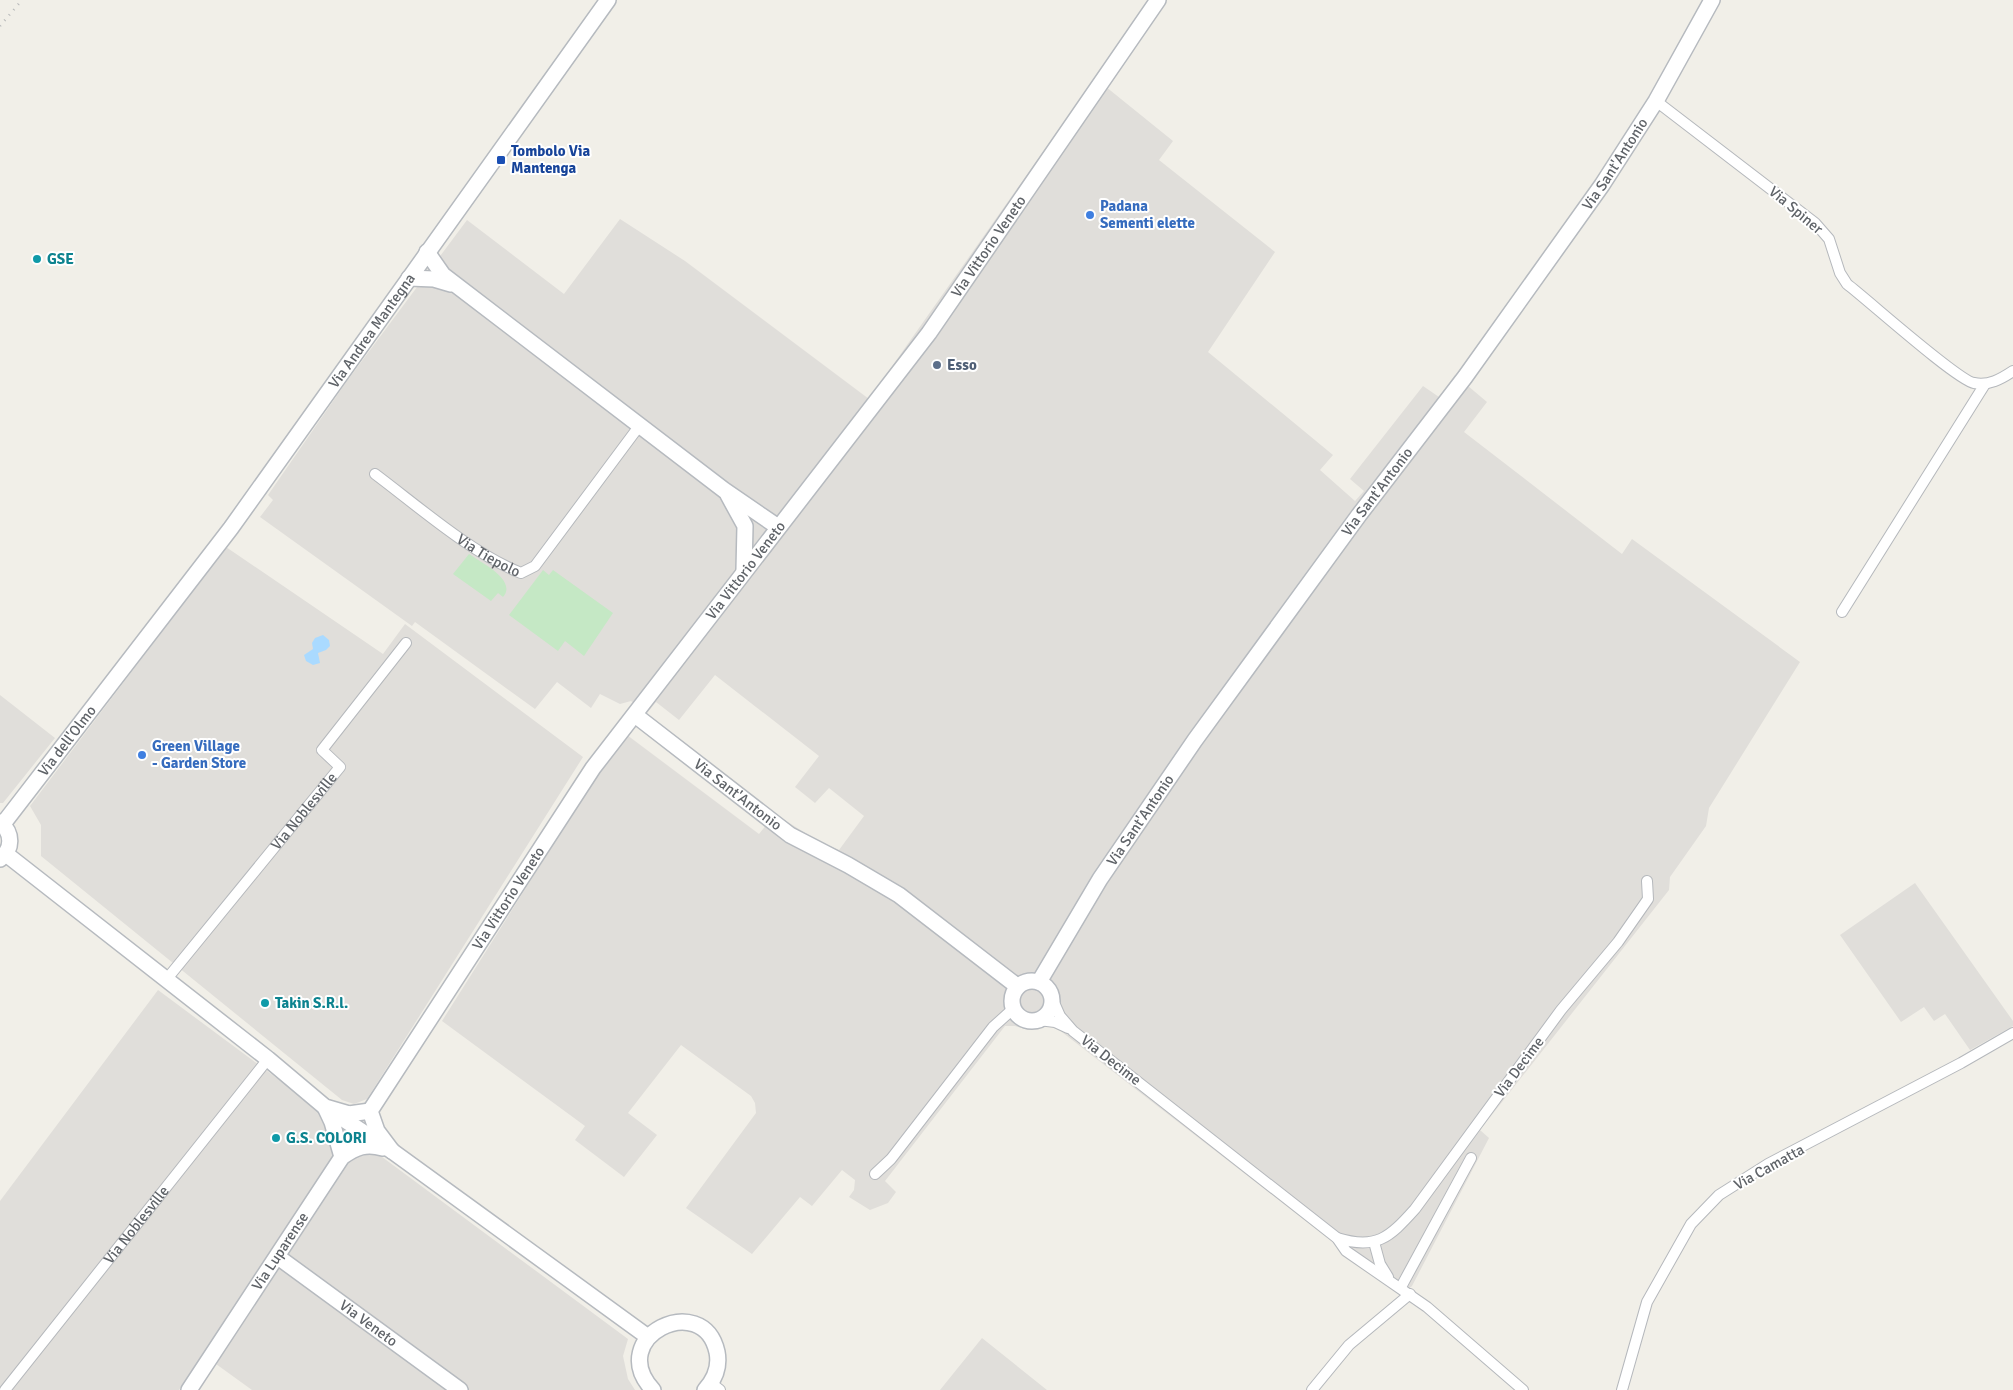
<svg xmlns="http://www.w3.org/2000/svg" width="2013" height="1390" font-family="Signika,sans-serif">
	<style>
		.industrial { fill: #e0deda }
		.green { fill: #c5e8c5 }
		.water { fill: #aadaff }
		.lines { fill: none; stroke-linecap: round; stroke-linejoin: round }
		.street-casing { stroke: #b5b8bc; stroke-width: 12 }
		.secondary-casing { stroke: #b6babf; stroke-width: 18 }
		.street { stroke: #fff; stroke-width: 10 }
		.secondary { stroke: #fff; stroke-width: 15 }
		.rail { stroke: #b6b7b8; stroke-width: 2.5; stroke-dasharray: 1 6; stroke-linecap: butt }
		.transit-dot { fill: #1a4fb4; stroke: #fff; stroke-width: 2 }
		.shop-dot { fill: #3f7fe0; stroke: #fff; stroke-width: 2 }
		.culture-dot { fill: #0f9aa8; stroke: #fff; stroke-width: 2 }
		.service-dot { fill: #5c6f8a; stroke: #fff; stroke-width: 2 }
		.labels { text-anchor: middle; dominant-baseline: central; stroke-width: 4; stroke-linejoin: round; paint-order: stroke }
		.transit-label { font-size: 15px; font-weight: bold; fill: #164399; stroke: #fff; text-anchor: start }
		.street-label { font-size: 15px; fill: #5f6368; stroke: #fff }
		.shop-label { font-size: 15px; font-weight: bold; fill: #366cbe; stroke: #fff; text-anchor: start }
		.culture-label { font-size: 15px; font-weight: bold; fill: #0d838f; stroke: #fff; text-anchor: start }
		.service-label { font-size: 15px; font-weight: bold; fill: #4e5e75; stroke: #fff; text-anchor: start }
	</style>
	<rect width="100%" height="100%" fill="#f1efe8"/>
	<!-- industrial -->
	<path class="industrial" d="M1095,78L1173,141L1159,160L1275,252L1208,352L1333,455L1320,470L1355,501L1364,491L1350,479L1423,386L1439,397L1455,375L1487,402L1464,432L1622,554L1632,539L1800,662L1709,808L1706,826L1670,877L1669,890L1480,1130L1489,1138L1412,1286L1404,1293L1351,1256L1058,1029L1048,1026L1028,1030L1015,1026H1005L885,1181L896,1192L888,1203L870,1210L849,1197L854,1190L855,1180L842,1170L812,1206L800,1197L752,1254L686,1208L756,1113L755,1103L751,1096L681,1045L628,1113L657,1135L624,1177L575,1140L585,1126L442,1021L606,761L627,735L759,834L775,814L818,841L839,850L864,816L829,788L815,803L795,787L819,756L715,675L679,720L656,702L647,713L631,701L620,704L600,694L591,708L557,682L535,709L415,622L412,626L260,517L273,500L268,495L347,381L467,220L564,294L620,219L685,261L869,399Z
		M226,547L383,654L405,624L583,757L367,1099L354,1104L342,1100L41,856V825L30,806Z
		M0,695L55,738L3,803H0Z
		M1915,883L2013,1021V1026L1970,1050L1945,1014L1934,1021L1924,1007L1901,1022L1840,935Z
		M158,990L302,1097L326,1119L336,1157L232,1316L179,1390H0V1201Z
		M374,1151L628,1339L623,1356L628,1379L635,1390H252L216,1364L354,1155Z
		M982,1338L1047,1390H940Z"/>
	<!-- green -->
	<path class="green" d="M469,554C480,562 518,580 503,597L498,593L491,601L453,574Z
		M543,570L549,575L553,570L613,613L584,656L565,641L558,651L509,615Z"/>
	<!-- water -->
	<path class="water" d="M323,635L329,640L330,646L326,650L318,653L320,663L313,665L306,661L304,655L313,649L312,643L315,638Z"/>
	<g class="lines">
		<!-- street casing -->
		<g class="street-casing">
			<g id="street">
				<path d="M1656,101L1815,223L1829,239L1840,273L1847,284C1868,300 1957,380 1974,383C1989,386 2001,379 2013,371"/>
				<path id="s1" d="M375,474C419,507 471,553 521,573L535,566L640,425"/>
				<path d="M1842,612L1985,384"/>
				<path id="s2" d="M166,980L340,767L322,750L406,643"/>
				<path d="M1052,998L1060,1016L1073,1031L1337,1238L1346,1251L1427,1307L1523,1390"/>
				<path d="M1039,1020L1055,1022L1068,1028"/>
				<path d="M875,1174L891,1159L993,1027L1013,1009"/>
				<path d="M1337,1238C1376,1250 1389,1238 1415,1209L1561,1010L1618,942L1648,899L1647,881"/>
				<path d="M1374,1242L1380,1264L1388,1277"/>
				<path d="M1401,1287L1471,1158"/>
				<path d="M711,1383L720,1390"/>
				<path id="s3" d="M5,1390L268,1059"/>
				<path d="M1312,1390L1349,1345L1410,1294"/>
				<path d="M1622,1390L1647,1302L1691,1224L1719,1195L1768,1164L1961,1063L2013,1033"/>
			</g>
		</g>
		<!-- secondary casing -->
		<g class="secondary-casing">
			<g id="secondary">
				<path d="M427,252L443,275L724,490L778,527"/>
				<path d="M409,278L434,279L451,284"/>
				<path d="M728,495L745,526L744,570"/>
				<path id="s4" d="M635,715L790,835L848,865L899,895L1017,986"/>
				<path d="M0,822C13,833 13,849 0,859"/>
				<path id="s5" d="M3,824L231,528L608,0"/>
				<path d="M6,854L268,1059L325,1107L349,1114L370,1111"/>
				<circle cx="1032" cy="1001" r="20"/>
				<path id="s6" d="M1039,982L1100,879L1195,740L1359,515L1465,377L1602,185L1656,101L1712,0"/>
				<path d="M325,1107L332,1122L342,1157"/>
				<path d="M334,1113L392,1151L648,1337"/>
				<path id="s7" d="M392,1151L377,1131L370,1111L593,768L929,333L1158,0"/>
				<path id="s8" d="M278,1257L460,1390"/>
				<path id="s9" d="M189,1390L342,1157C356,1147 366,1143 383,1148"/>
				<path d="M653,1390C604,1337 703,1289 717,1352C720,1367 715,1379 705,1390"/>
			</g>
		</g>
		<!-- street -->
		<use href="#street" class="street"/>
		<!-- secondary -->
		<use href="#secondary" class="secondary"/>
		<!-- rail -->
		<path class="rail" d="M0,26L22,0"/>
	</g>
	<!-- markers -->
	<rect class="transit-dot" x="496" y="155" width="10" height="10" rx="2.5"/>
	<g class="shop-dot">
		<circle cx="1090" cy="215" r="5"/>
		<circle cx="142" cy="755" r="5"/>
	</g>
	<g class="culture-dot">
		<circle cx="37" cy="259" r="5"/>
		<circle cx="265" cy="1003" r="5"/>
		<circle cx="276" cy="1138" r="5"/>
	</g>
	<circle class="service-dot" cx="937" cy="365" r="5"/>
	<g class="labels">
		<!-- transit labels -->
		<g class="transit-label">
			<text x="511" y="151">Tombolo Via<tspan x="511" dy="17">Mantenga</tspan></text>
		</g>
		<!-- street labels -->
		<g class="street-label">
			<text stroke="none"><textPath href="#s6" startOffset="1001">Via Sant'Antonio</textPath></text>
			<text transform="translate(1796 210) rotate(40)">Via Spiner</text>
			<text stroke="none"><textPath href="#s7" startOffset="1110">Via Vittorio Veneto</textPath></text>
			<text stroke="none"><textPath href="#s5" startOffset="616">Via Andrea Mantegna</textPath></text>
			<text stroke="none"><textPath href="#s6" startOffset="596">Via Sant'Antonio</textPath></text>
			<text stroke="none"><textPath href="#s1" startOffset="140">Via Tiepolo</textPath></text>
			<text stroke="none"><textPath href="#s7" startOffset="705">Via Vittorio Veneto</textPath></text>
			<text stroke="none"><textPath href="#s5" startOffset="105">Via dell'Olmo</textPath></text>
			<text stroke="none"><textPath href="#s4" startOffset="130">Via Sant'Antonio</textPath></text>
			<text stroke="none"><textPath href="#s2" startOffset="218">Via Noblesville</textPath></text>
			<text stroke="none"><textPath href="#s6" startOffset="191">Via Sant'Antonio</textPath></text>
			<text stroke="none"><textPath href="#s7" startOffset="300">Via Vittorio Veneto</textPath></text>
			<text transform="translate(1111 1060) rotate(38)">Via Decime</text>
			<text transform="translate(1519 1067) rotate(-53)">Via Decime</text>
			<text transform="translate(1769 1167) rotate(-29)">Via Camatta</text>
			<text stroke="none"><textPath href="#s3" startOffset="211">Via Noblesville</textPath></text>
			<text stroke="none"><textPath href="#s9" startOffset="166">Via Luparense</textPath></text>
			<text stroke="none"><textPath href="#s8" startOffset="112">Via Veneto</textPath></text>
		</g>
		<!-- shop labels -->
		<g class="shop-label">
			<text x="1100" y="206">Padana<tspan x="1100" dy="17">Sementi elette</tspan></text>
			<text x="152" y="746">Green Village<tspan x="152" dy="17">- Garden Store</tspan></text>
		</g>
		<!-- culture labels -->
		<g class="culture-label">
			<text x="47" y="259">GSE</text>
			<text x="275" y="1003">Takin S.R.l.</text>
			<text x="286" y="1138">G.S. COLORI</text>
		</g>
		<!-- service labels -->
		<g class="service-label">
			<text x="947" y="365">Esso</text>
		</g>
	</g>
</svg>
